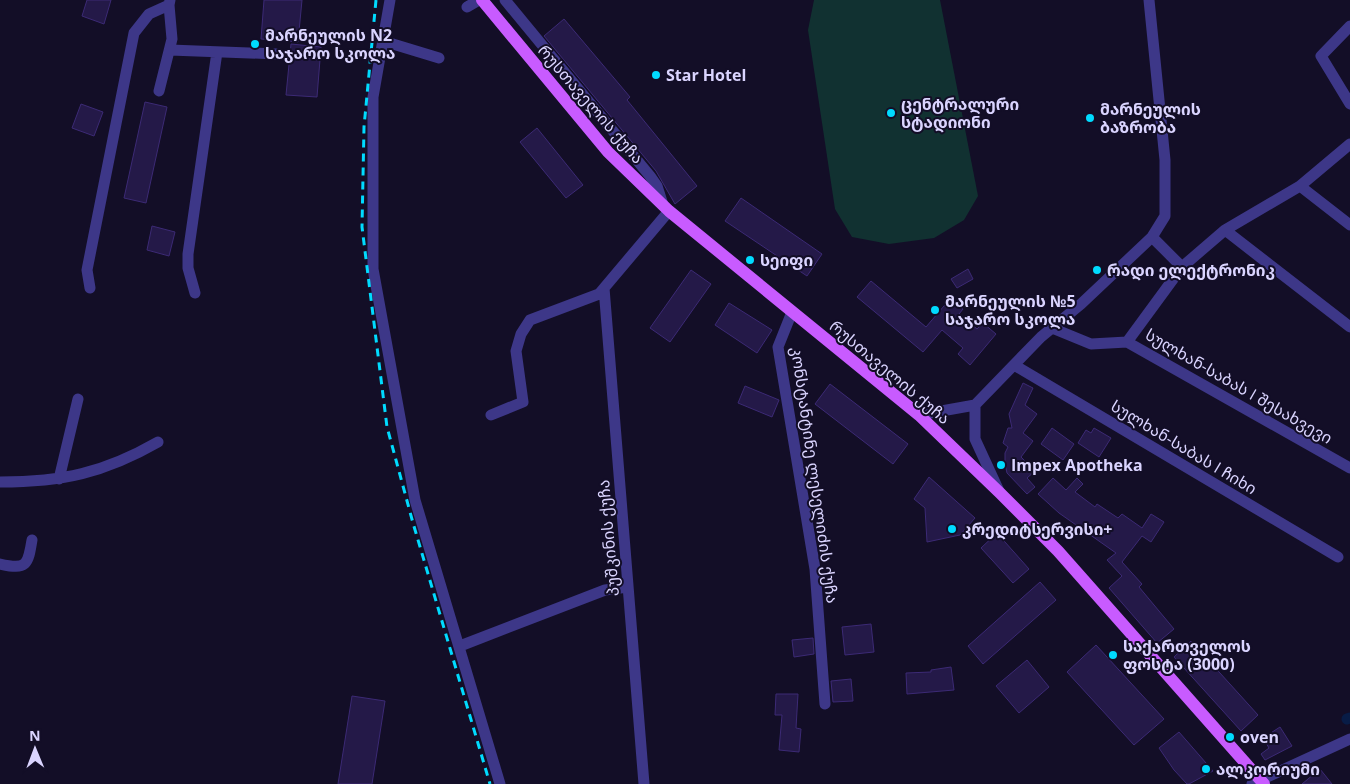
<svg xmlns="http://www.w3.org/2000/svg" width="1350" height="784" font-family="'Open Sans','Noto Sans Georgian',sans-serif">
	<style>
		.green { fill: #113131 }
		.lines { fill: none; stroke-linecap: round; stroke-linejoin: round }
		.canal { stroke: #081c46; stroke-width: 11 }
		.building { fill: #241948; stroke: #3c2a75 }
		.minor { stroke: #3d3788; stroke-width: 11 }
		.major { stroke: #c85bff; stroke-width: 12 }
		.rail { stroke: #00dbff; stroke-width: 3; stroke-dasharray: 8 6; stroke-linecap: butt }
		.poi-dot { fill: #00dbff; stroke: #130e27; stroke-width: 2 }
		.labels { text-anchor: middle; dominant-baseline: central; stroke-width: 4; stroke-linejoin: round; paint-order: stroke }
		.poi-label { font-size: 16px; font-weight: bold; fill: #dad4ff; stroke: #130e27; text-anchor: start }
		.street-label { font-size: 16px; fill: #dad4ff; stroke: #130e27 }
	</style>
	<rect width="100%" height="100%" fill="#130e27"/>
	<!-- green -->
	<path class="green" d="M814,0H940L978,196L964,220L934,238L889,244L852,237L835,209L808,30Z"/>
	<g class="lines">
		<!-- canal -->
		<path class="canal" d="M1347,719L1350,718"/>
	</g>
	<!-- building -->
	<path class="building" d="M87,0H111L104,24L82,16Z
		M264,0H302L298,42L261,39Z
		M564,19L630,97L627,100L697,186L675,204L656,171L544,36Z
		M291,44L321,47L317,97L286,95Z
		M145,102L167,107L146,203L124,198Z
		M81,104L103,112L94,136L72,128Z
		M537,128L583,185L566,198L520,142Z
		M741,198L822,254L807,276L725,221Z
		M152,226L175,232L169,256L147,250Z
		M968,269L973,279L957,288L951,279Z
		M691,270L711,284L670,342L650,328Z
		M871,281L926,327L950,299L963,309L959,314L977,329L983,323L996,334L970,365L958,354L963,348L942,330L923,352L857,297Z
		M729,303L772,330L757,353L715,325Z
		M1023,383L1033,388L1025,405L1037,414L1023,433L1033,441L1021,457L1035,471L1027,478L1035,487L1027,494L1007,473L1005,464V453L1008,447L1003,443L1008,428H1012L1009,414Z
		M830,384L908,444L893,464L815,404Z
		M745,386L779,400L772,417L738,403Z
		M1052,428L1074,444L1063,460L1041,444Z
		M1094,428L1111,438L1099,457L1078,443L1086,430L1091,433Z
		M929,477L975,518L960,535L927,542L925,508L914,499Z
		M1053,478L1066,490L1077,478L1083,484L1075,492L1095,507L1097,504L1118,518L1122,514L1142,528L1151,514L1164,522L1151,542L1142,536L1122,562L1142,584L1139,587L1174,629L1157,643L1109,588L1122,576L1107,560L1116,553L1059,513L1038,494Z
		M997,533L1029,569L1013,583L981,548Z
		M1040,582L1056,600L983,664L968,646Z
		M871,624L874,652L845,655L842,627Z
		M813,638L814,654L794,657L792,640Z
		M1191,641L1258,715L1241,731L1174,657Z
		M1096,645L1164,719L1134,745L1067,672Z
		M1027,660L1049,687L1019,713L996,686Z
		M951,667L954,690L907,694L906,673L931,672V670Z
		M851,679L853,701L833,702L831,681Z
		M776,694H798L796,728L801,729L799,752L779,750L782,715H775Z
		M352,696L385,701L372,784H338Z
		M1280,727L1292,746L1265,760L1261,754L1269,748L1263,738Z
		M1179,732L1213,771L1189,784H1187L1174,770L1159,748Z
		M1320,769L1332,784H1302Z"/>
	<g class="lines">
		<!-- minor -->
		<path class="minor" d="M390,0L373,97V269L415,500L500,784
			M505,0L650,176L657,186L663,205
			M467,7L479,0
			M1350,26L1321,56L1350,104
			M383,41L439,58
			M170,50L278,54
			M159,91L172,39L169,5
			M1300,186L1350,225
			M1225,230L1350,327
			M1152,237L1182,267L1225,230L1300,186L1350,144
			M90,288L87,270L134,33L149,14L169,5L170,0
			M604,288L644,784
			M195,293L188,268V254L217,52
			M792,312L778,347L815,569L825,704
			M1052,328L1091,344L1127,342L1350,468
			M1127,342L1182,267
			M1014,365L1338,557
			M975,405V439L999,491
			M491,415L523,402L516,351L521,334L530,320L599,294L669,211
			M919,415L975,405L1041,337L1081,304L1152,237L1165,216V160L1149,0
			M59,479L78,399
			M0,482C62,482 104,473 158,442
			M0,564C27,570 28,565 32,540
			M460,646L605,590L628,587
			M1252,784L1350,739"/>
		<!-- major -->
		<path class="major" d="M482,0L608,152L669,211L919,415L1000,493L1058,551L1264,784"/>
		<!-- rail -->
		<path class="rail" d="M376,0L364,127L362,227L387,427L413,523L490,784"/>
	</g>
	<!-- markers -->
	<g class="poi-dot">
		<circle cx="255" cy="44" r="5"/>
		<circle cx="656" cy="75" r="5"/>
		<circle cx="891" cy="113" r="5"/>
		<circle cx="1090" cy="118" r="5"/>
		<circle cx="750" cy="260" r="5"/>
		<circle cx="1097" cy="270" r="5"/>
		<circle cx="935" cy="310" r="5"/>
		<circle cx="1001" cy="465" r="5"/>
		<circle cx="952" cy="529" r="5"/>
		<circle cx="1113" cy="655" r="5"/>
		<circle cx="1230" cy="737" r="5"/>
		<circle cx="1206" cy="769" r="5"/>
	</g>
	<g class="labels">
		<!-- poi labels -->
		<g class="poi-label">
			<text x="265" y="35">მარნეულის N2<tspan x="265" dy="18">საჯარო სკოლა</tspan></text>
			<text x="666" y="75">Star Hotel</text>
			<text x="901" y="104">ცენტრალური<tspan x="901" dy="18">სტადიონი</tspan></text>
			<text x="1100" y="109">მარნეულის<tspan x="1100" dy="18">ბაზრობა</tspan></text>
			<text x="760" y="260">სეიფი</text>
			<text x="1107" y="270">რადი ელექტრონიკ</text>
			<text x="945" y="301">მარნეულის №5<tspan x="945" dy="18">საჯარო სკოლა</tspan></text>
			<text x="1011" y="465">Impex Apotheka</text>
			<text x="962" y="529">კრედიტსერვისი+</text>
			<text x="1123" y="646">საქართველოს<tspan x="1123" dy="18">ფოსტა (3000)</tspan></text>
			<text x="1240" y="737">oven</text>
			<text x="1216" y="769">ალკორიუმი</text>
		</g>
		<!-- street labels -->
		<g class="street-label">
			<text transform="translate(591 104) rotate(49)">რუსთაველის ქუჩა</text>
			<text transform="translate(890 372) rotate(40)">რუსთაველის ქუჩა</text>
			<text transform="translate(1239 386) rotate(30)">სულხან-საბას I შესახვევი</text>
			<text transform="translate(1184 447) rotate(31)">სულხან-საბას I ჩიხი</text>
			<text transform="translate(815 475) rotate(82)">კონსტანტინე ლესელიძის ქუჩა</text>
			<text transform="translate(608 538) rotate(-95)">პუშკინის ქუჩა</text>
		</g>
	</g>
	<!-- north arrow -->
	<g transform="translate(35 749) rotate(359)" stroke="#130e27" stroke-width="4" paint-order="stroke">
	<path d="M0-4L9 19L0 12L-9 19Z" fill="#dad4ff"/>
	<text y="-8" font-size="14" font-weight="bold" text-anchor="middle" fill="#dad4ff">N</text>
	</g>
</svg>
